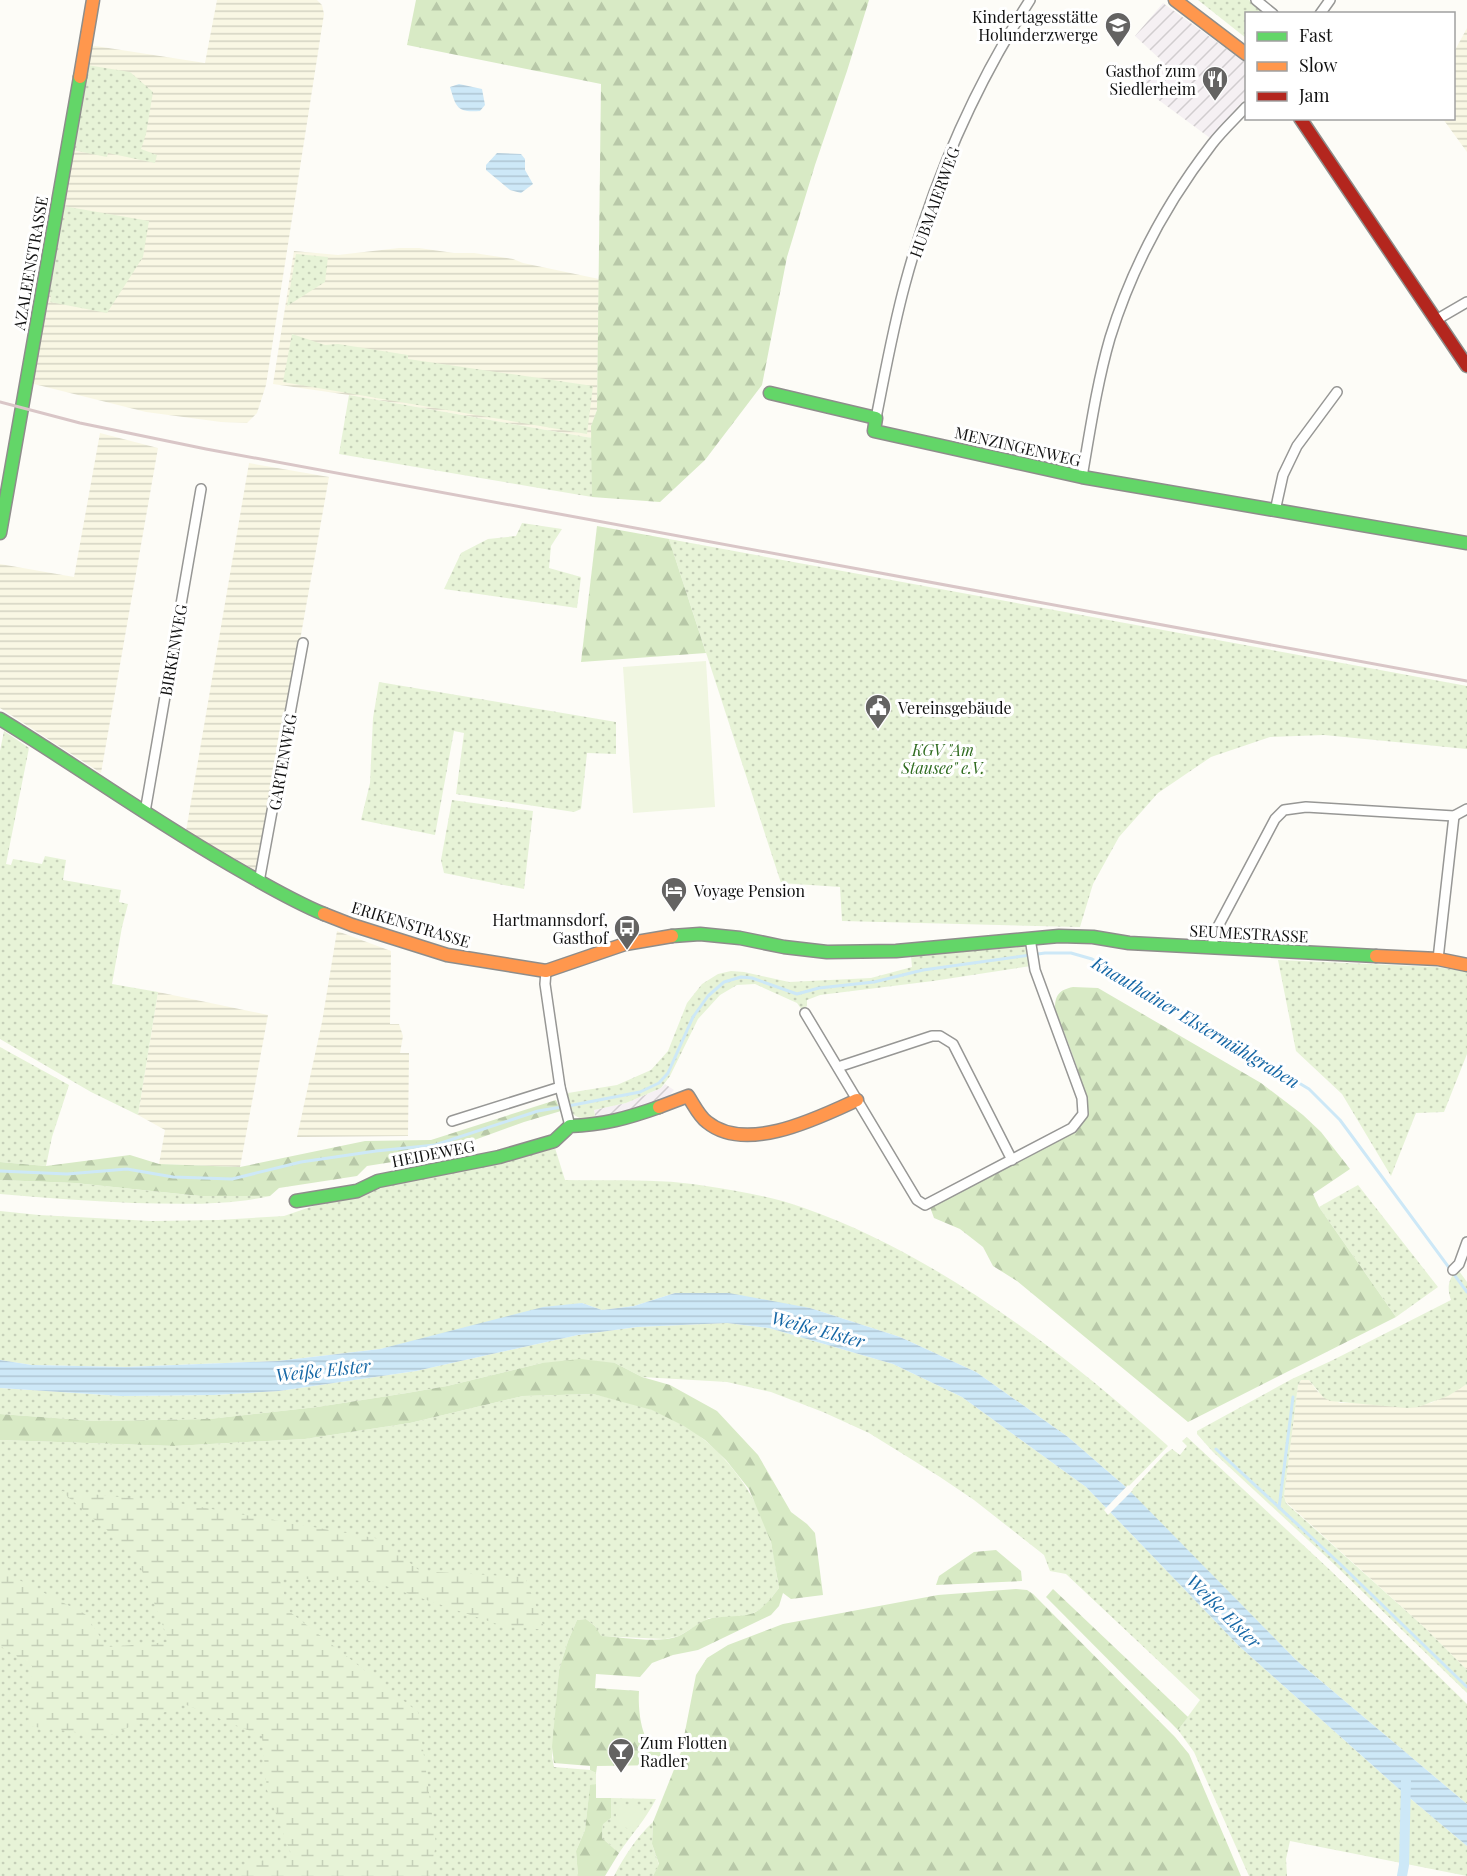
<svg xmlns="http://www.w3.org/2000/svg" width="1467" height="1876" font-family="'Playfair Display',serif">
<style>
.industrial{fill:url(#industrial-furrows)}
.farmland{fill:url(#farmland-rules)}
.grass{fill:url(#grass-dots)}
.forest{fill:url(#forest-firs)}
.wetland{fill:url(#wetland-marsh)}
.park{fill:#e7f3d7}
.pitch{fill:#f0f6e1}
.water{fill:url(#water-rules)}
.pier{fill:#fdfcf7}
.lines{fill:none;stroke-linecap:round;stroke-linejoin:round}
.stream{stroke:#cde8f7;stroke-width:3}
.canal{stroke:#cde8f7;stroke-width:10}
.street-casing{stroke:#979795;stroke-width:12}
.fast-casing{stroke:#8e8d8b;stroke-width:15}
.slow-casing{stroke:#8e8d8b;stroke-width:15}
.jam-casing{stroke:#8e8d8b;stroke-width:15}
.street{stroke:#fffffe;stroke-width:9}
.fast{stroke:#63d668;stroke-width:12}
.slow{stroke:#ff974d;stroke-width:12}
.jam{stroke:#b3261e;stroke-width:12}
.rail{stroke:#d9c6c7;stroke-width:3}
.labels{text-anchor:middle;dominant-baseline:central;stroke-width:6;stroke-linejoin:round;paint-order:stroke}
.poi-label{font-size:16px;fill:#111;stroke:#fff;text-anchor:end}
.street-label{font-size:16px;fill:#111;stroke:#fff}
.park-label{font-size:16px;font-style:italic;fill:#2f6b1f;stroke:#fff}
.water-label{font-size:18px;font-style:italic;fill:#1768a6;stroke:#fff}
</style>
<defs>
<pattern id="industrial-furrows" width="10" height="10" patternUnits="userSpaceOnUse" patternTransform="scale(1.5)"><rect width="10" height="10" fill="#f5f0f3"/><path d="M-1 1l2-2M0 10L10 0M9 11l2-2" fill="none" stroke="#d1cdcf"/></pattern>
<pattern id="farmland-rules" width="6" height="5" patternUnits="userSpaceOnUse" patternTransform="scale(1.5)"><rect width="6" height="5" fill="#f9f7e4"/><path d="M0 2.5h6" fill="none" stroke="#d4d3c3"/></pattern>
<pattern id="grass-dots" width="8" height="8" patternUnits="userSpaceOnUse" patternTransform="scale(1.5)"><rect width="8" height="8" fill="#e7f3d7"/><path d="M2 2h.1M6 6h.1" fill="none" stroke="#c5cfb8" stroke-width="1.8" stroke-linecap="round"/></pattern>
<pattern id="forest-firs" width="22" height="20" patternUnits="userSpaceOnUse" patternTransform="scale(1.5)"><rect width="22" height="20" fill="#d8eac5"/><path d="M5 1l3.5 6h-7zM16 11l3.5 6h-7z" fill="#b8c8a8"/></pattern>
<pattern id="wetland-marsh" width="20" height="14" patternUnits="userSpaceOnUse" patternTransform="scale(1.5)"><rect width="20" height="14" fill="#e7f3d7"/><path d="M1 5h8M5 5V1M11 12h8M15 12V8" fill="none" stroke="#c5cfb8"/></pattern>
<pattern id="water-rules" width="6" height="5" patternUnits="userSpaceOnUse" patternTransform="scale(1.5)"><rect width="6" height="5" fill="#cde8f7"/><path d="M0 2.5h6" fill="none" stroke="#afc6d3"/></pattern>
</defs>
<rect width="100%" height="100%" fill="#fdfcf7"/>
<g class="industrial">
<path d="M1163,3l83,60v35l-36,40 -69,-51 20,-27 -26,-24z"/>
<path d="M665,1084l9,6 -7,8 -37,14 -34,8 -2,-10 32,-7 35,-15z"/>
</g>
<g class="farmland">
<path d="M217,0h100l5,5 2,9 -58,371 -9,28 -10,10 -26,-1 -75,-10 -116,-29 59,-338 116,18z"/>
<path d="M1467,28v124l-24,-33 11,-1v-66z"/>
<path d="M399,248h20l35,5h20l39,6 10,4 76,16 -2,131 -6,16 1,12 -243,-43 -76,-11 21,-133 44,4z"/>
<path d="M100,433l58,15 -57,325 -101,-65v-144l74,13z"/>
<path d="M249,463l80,14 -69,389 -5,4 -69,-39z"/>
<path d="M337,931l54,20 -1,73h9l4,12 -3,17h9l-1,83 -111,1 25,-115z"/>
<path d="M158,992l110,23 -28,152 -81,-3 6,-34 -27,-15z"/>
<path d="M1301,1380h8l9,12 22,11h91l36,-19v286l-43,-43 -138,-125 -2,-6 4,-35 10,-76z"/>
</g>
<g class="grass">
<path d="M1198,0h51l18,13 -21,1v24z"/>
<path d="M87,65l43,7 23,20 -7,42 -5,15 16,6 -2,8 -47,-10 -1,4 -35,-7z"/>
<path d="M63,206l86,15 -6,36 -36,56 -57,-11 1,-6 -3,-3z"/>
<path d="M296,254l32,3 -3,25 -38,24z"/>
<path d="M292,334l33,11 13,-1 70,11v4l185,27 -6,48 -304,-52z"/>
<path d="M349,395l243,43v59l-253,-43z"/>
<path d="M522,523l40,6 -11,17 -2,22 32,9 -4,31 -133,-19 17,-36 27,-14 28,-3z"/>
<path d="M669,539l798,147v63l-143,-14 -54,2 -59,20 -53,36 -39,44 -26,47 -13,43 -238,-6 -2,-34 -59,-4z"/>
<path d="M379,682l237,40v32l-29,-1 -6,56 -7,3 -118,-18 8,-61 -10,-2 -19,104 -74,-15 9,-37 3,-65z"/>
<path d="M4,731l25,17 -23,116 5,1 2,-6 29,5 3,-8 21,4 -3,20 58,10 -2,12 9,2 -6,23 -10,57 46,8 -20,123 -47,-23 -91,-53v-288z"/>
<path d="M452,800l81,11 -9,78 -80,-16 -3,-13z"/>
<path d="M1020,943l9,8 2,15 -98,15 -113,14 -13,5v6l-5,4 -5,-7 -42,-19 -18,1 -17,10 -22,24 -28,57 -9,12 -35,15 -32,7 2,10c-17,1 -34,-7 -28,-27l49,-8 34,-15 17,-19 19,-48 15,-19 16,-10 13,-3 13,1 45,10 82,-4 41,-11 -1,-11z"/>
<path d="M1278,960l159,7 30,5v82l-23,58 -28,1 -25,63 -49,-82 -46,-43z"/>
<path d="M0,1047l69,38 -17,52 -6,29 -46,-4z"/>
<path d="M555,1148l10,32c47,1 95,-2 141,6 33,5 67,11 98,22 132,46 261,145 364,238l-41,42 -59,-51 -92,-65 -76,-35 -90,-29 -135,-15 -41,13 -32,4 -20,-7 -202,46 -102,12 -152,6 -94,-2 -32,-5v-149l39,4 112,6 67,-1 66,-4 41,-14 40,-9 27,-10 110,-20z"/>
<path d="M0,1180l75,3 125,13h70c-45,10 -92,8 -137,7 -45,-2 -89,-5 -133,-9z"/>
<path d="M1358,1185l80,102 -42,30 -77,-110z"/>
<path d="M1455,1271h4l8,11v102l-19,12 -30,11 -11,1 -77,-7 -7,-4 -14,-17h-8l-3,5 -14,111 2,7 138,124 43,43v23l-132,-128 -122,-113 -16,-18v-3l95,-52 41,-19 118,-60c-4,-12 -3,-18 4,-29z"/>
<path d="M727,1323l42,5 124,36 69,33 124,90 153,159 160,143 68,57v30l-177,-35 -4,18 1,17h-38l-55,-124 -16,-22 22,-30 -134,-126 -16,-3 -6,-16 -70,-55 -34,-23 -71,-44 -46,-21 -52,-20 -44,-10 -85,-5 -27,-14h-73l-95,23 -40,7 -90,14 -108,12 -113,2 -96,-7v-26l121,8 93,-1 65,-4 137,-20 162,-36 59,-8z"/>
<path d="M593,1394c19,5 39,9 57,15 59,20 105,75 121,134 4,15 5,31 8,45l-15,19 -18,10 -37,1 -30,18 -14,3 -65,-3 -5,-10 -9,-7 -9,1 -9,21 -9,29 -7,87 2,10 36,3 6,3v11l-6,2 -5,44 -9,21 2,25h-578v-436l174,6 131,-7 105,-16 113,-27z"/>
<path d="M1187,1437l143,133 137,134v100l-171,-144 -166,-168 35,-38 7,-5 8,6 7,-9 -5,-5z"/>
<path d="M611,1798l45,1c-10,20 -25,36 -37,54l-17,-15 1,-15 8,-5z"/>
<path d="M653,1822l-1,22 7,21 -6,11h-39c11,-21 22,-38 39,-54z"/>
</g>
<g class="forest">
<path d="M416,0h453l-22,71 -32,94 -28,92 -25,128 -57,75 -45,42 -68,-5 -1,-71 6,-16 4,-326 -194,-39z"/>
<path d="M597,526l72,13 37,114 -125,9z"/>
<path d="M1073,987l25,1 163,95 42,32 18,17 29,37 -37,25 6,13 77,110 -208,105 -171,-141 -24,-15 -10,-19 -23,-18 -26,-11 -4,-11 144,-76c5,-5 10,-9 12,-15 6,-19 -23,-85 -31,-107 0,-14 4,-19 18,-22z"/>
<path d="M556,1100l5,11 -37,11 -66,24 -47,13 -44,7 -10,10 -78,12 -9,8h-70l-125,-13 -75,-3v-18l46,4 84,-11 29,9 81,3 125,-26 66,-1z"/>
<path d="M580,1359l35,4 27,14 28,8 47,26 41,44 33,57 16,12 8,9 8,62 -32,4 -8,-6 -4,13 -8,9 -73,35 -25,5 -21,8 -12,14 -44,-3 -1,14 44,3c-1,16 1,48 16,58 3,2 10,3 14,4l-3,12 -69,1 -1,7 -6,-3v-4l-36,-3 -2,-16 7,-77 9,-29 9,-21 9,-1 9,7 6,10c22,1 58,8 78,0 11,-5 21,-16 33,-18 37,-5 41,5 67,-30l-8,-46 -22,-53 -23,-29 -21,-20 -21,-14 -32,-16 -59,-16 -70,2 -113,27 -105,16 -131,7 -174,-6v-26l96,7 113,-2 108,-12 90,-14 40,-7 95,-23z"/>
<path d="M996,1550l25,21 1,10 -86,4 3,-9 35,-24z"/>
<path d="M1016,1589l11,1 6,4 142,143 14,17 52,122h-588l6,-12 -7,-20 1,-22 28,-70 15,-77 11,-17 21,-13 55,-21 155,-29z"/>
<path d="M1053,1589l135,128 -10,13 -132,-133z"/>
<path d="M596,1784v14h15v20l-8,6 -1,14 17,15 -14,23h-27l-2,-25 9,-21 5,-45z"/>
</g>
<path class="wetland" d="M61,1491l117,12 202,36 40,32 105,6 20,53 -48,-6 -126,-43 -92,-3 11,34 128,100 18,132 -6,32h-191l14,-15 40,-2 -26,-69 -5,-54 -78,-32 -76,32 -81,-10 5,-60 -32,-20v-76l85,44 22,33 62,-5 -33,-87z"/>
<path class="park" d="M616,1804l28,2 -2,11 -14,12 -12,-8z"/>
<path class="pitch" d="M706,661l9,146 -82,6 -10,-146z"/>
<g class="water">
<path d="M459,84l23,5 3,16 -5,6c-23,2 -24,-4 -30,-24z"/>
<path d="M497,153l24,1 4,5v11l8,14 -12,9 -11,-3 -24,-20v-5z"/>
<path d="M675,1293h54l81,15 90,29 76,35 92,65 59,51 169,172 171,144v42l-68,-57 -160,-143 -153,-159 -124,-90 -69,-33 -124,-36 -42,-5 -90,4 -59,8 -162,36 -137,20 -65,4 -93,1 -121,-8v-28l32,5 94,2 152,-6 102,-12 163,-42 39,-4 20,7 32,-4z"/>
</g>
<path class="pier" d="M1128,1485l5,5 -25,25 -4,-5z"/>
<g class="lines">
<g class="stream">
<path d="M568,1106l72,-14 19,-9 9,-10 25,-56 15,-21 16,-14 17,-5 11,1 45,16 22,-6 55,-6 49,-12 122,-17h26l21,6 217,130 31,31 127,172"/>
<path d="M0,1171l67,3 60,-5 46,8 59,2 69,-17 75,-11 59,-6 103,-34 24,-4"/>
<path d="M1216,1449l122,113 129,125"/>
<path d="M1279,1508l14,-111"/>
</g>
<path class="canal" d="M1402,1876l2,-11 2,-84"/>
<g class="street-casing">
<g id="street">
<path d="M1256,0l17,14"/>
<path d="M1320,14l10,-14"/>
<path d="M1436,320l31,-18"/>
<path d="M876,418c9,-45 17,-90 29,-134 27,-100 69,-197 125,-284"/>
<path d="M1082,477c8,-46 15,-94 28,-139 22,-71 57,-136 102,-194 10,-13 23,-25 34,-37"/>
<path d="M1275,511l8,-36 14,-29 40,-54"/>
<path d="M145,812l56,-323"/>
<path d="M259,882l44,-239"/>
<path d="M1212,948l2,-14 61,-115 9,-9 22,-3 148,9 13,-7"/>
<path d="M1438,959l16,-143"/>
<path d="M546,971l-1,13 15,103 10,39"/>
<path d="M805,1013l112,187 8,5 147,-77 11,-14 -1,-16 -47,-128 -5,-32"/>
<path d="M838,1067l94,-31h8l13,8 59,116"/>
<path d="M452,1121l108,-34"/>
<path d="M1453,1270l6,-6 8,-22"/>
</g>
</g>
<g class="fast-casing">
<g id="fast">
<path d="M770,393l106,25 -2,13 208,46 385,66"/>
<path d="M0,533l80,-456"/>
<path d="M0,719c82,50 159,106 243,153 26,15 52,30 81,42"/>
<path d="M672,936l28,-2 40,4 44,9 43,5 69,-1 163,-15 34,1 36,6 247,13"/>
<path d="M296,1201l61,-10 21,-10 121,-24 55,-16 16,-15c33,-1 58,-8 89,-19"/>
</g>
</g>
<g class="slow-casing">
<g id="slow">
<path d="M1175,0l71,54"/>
<path d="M80,77l13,-77"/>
<path d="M324,914l28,11 95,30 99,16 79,-27 47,-8"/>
<path d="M1376,956l62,3 29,6"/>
<path d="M659,1107l29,-11c6,9 11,20 19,26 39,32 111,-4 150,-22"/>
</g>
</g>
<g class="jam-casing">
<path id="jam" d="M1300,118l167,248"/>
</g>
<use href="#street" class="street"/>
<use href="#fast" class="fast"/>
<use href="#slow" class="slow"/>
<use href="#jam" class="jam"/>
<path class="rail" d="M0,402l80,21 126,26 1261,232"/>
</g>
<defs>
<g id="school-pin" transform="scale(1.35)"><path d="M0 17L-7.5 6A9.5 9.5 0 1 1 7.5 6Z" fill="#646362" stroke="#fff"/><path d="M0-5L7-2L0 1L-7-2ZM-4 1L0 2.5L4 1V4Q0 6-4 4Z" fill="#fff"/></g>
<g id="restaurant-pin" transform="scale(1.35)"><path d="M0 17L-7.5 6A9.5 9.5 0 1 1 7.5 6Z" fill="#646362" stroke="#fff"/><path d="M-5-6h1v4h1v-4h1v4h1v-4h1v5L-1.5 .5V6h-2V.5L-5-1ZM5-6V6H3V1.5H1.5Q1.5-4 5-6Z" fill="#fff"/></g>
<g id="civic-pin" transform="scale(1.35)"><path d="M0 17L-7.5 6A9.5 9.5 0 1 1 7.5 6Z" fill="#646362" stroke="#fff"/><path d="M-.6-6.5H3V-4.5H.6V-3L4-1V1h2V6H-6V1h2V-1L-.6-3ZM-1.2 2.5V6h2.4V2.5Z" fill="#fff"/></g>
<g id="hotel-pin" transform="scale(1.35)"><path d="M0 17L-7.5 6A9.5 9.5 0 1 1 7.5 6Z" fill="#646362" stroke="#fff"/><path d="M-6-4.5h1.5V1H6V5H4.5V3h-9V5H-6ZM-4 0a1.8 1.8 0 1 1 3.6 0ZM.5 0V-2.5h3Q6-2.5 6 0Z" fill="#fff"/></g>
<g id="bus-pin" transform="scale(1.35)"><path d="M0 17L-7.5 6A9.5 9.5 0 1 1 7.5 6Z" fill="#646362" stroke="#fff"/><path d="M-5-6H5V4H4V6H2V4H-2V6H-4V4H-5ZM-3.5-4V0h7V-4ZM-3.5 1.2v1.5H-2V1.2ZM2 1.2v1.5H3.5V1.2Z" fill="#fff"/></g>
<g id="bar-pin" transform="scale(1.35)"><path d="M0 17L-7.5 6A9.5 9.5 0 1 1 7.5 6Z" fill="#646362" stroke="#fff"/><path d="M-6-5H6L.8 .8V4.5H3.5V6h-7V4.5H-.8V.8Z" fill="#fff"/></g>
</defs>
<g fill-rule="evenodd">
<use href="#school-pin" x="1118" y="25"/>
<use href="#restaurant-pin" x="1215" y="79"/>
<use href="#civic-pin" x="878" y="707"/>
<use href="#hotel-pin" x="674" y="890"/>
<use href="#bus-pin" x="627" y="928"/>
<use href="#bar-pin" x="621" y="1751"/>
</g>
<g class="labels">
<g class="poi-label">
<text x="1098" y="16">Kindertagesstätte<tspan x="1098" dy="18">Holunderzwerge</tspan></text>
<text x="1196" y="70">Gasthof zum<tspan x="1196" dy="18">Siedlerheim</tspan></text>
<text x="898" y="707" text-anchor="start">Vereinsgebäude</text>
<text x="694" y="890" text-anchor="start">Voyage Pension</text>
<text x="608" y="919">Hartmannsdorf,<tspan x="608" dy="18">Gasthof</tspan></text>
<text x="640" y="1742" text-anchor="start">Zum Flotten<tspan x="640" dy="18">Radler</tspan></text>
</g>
<g class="street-label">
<text transform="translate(934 202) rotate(-70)">HUBMAIERWEG</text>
<text transform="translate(30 263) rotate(-80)">AZALEENSTRASSE</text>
<text transform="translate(1018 446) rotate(13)">MENZINGENWEG</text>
<text transform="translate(173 650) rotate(-80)">BIRKENWEG</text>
<text transform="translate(282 762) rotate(-80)">GARTENWEG</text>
<text transform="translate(411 924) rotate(17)">ERIKENSTRASSE</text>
<text transform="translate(1249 933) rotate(3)">SEUMESTRASSE</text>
<text transform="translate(433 1153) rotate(-11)">HEIDEWEG</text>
</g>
<g class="park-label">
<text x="943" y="749">KGV "Am<tspan x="943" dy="18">Stausee" e.V.</tspan></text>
</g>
<g class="water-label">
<text transform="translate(1196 1022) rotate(31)">Knauthainer Elstermühlgraben</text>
<text transform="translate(818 1329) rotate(15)">Weiße Elster</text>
<text transform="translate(323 1370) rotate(-6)">Weiße Elster</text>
<text transform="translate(1224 1611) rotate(45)">Weiße Elster</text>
</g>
</g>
<rect x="1245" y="12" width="210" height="108" fill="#ffffff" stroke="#a0a0a0" stroke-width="1.5"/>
<rect x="1257" y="32" width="30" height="9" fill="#63d668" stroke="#a0a0a0" stroke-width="1.5"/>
<text x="1299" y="42" font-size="18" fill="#111111">Fast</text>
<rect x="1257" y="62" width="30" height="9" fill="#ff974d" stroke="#a0a0a0" stroke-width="1.5"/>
<text x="1299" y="72" font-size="18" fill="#111111">Slow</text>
<rect x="1257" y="92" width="30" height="9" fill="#b3261e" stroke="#a0a0a0" stroke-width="1.5"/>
<text x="1299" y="102" font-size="18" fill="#111111">Jam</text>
</svg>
